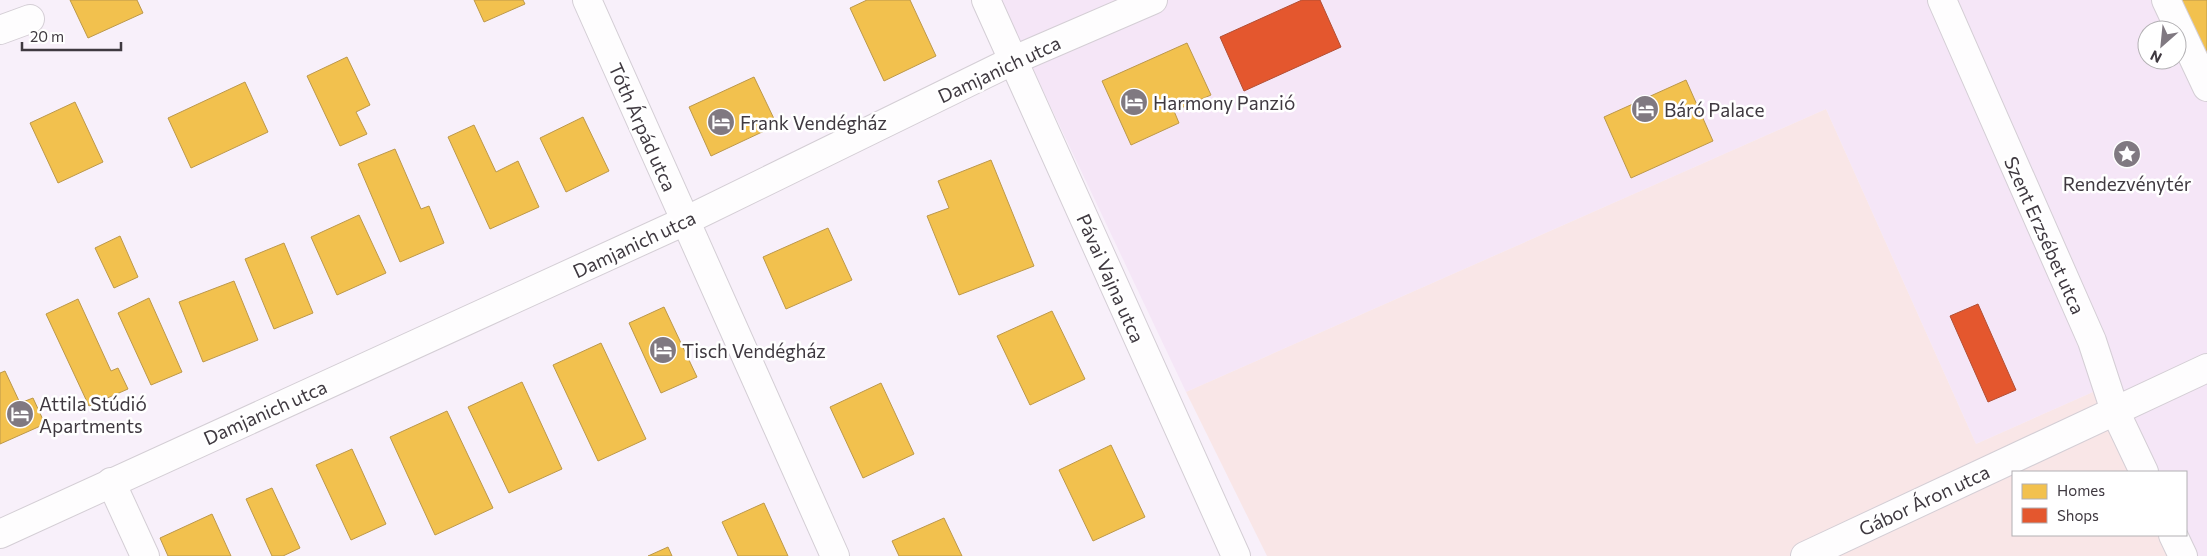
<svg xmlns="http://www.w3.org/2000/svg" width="2207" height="556" font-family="Commissioner,sans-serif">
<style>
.built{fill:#f5e6f7;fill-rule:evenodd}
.green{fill:#f9e6e7}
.homes{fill:#f2c14e;stroke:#bc984a}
.shops{fill:#e4572e;stroke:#b24e33}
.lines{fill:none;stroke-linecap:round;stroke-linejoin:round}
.minor-casing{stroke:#d4ced5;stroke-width:30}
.minor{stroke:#fefdfe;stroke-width:28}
.labels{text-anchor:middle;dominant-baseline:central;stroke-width:5;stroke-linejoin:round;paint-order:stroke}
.street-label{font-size:19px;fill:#3f3940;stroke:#fff}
.poi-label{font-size:19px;fill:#3f3940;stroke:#fff;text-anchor:start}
</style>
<rect width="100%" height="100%" fill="#f8f0fa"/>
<path class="built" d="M1000,0h1207v556h-19l-2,-84h-36l-39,-88 -135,60 -150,-335 -640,283zM2147,30h30v30h-30z"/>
<path class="green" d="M1826,109l150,335 135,-60 39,88h-137v63h165l10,21h-921l-81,-164z"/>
<g class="homes">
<path d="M70,0h67l6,13 -55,25z"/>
<path d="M474,0h49l2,4 -41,18z"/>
<path d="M867,0h43l26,56 -52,25 -34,-73z"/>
<path d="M2174,0h33v69z"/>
<path d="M1187,43l24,52 -37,16 5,12 -48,22 -29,-64z"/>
<path d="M347,57l23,48 -14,7 11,22 -27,12 -33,-70z"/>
<path d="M754,77l23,48 -66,31 -22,-49z"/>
<path d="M1686,80l27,61 -82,37 -27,-61z"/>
<path d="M245,82l23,50 -77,36 -23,-50z"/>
<path d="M75,102l28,60 -45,21 -28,-60z"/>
<path d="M583,117l26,54 -43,21 -26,-54z"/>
<path d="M474,125l22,47 22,-11 21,46 -49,22 -42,-92z"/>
<path d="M395,149l26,60 8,-3 15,37 -44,19 -42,-98z"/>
<path d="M991,160l43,106 -75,29 -32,-79 22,-8 -11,-27z"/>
<path d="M359,215l27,58 -49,22 -26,-58z"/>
<path d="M828,228l24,52 -66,29 -23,-52z"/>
<path d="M120,236l18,41 -24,11 -19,-40z"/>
<path d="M284,243l29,70 -39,16 -29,-70z"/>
<path d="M234,281l24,59 -55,22 -24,-60z"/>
<path d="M149,298l33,74 -31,13 -33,-72z"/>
<path d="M78,299l33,72 7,-3 10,21 -39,17 -43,-92z"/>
<path d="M664,307l33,70 -36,16 -32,-70z"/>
<path d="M1052,311l33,68 -55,26 -33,-69z"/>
<path d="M601,343l45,96 -48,22 -45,-96z"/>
<path d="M5,371l15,32 13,-5 12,26 -45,20v-71z"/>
<path d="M522,382l40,87 -53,24 -41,-86z"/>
<path d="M881,383l33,71 -51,24 -33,-71z"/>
<path d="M447,411l46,97 -58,27 -45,-98z"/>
<path d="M1111,445l34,72 -52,24 -34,-71z"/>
<path d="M352,449l34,75 -35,16 -35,-75z"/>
<path d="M272,488l28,60 -17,8h-11l-26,-57z"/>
<path d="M764,503l24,53h-50l-16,-34z"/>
<path d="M212,514l19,42h-63l-8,-18z"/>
<path d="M944,518l18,38h-63l-7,-15z"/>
<path d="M668,547l4,9h-24z"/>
</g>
<g class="shops">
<path d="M1302,0h18l21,47 -97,44 -24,-54z"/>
<path d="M1978,304l38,86 -28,12 -38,-86z"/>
</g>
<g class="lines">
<g class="minor-casing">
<g id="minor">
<path d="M587,0l248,556"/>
<path d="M986,0l250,556"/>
<path d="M1942,0l150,341 23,70 29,61"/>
<path d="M2166,0l41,87"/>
<path d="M0,30l30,-11"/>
<path d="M111,482l34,74"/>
<path d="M0,534l685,-313 329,-161 139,-60"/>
<path d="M2173,535l10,21"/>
<path d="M1805,556l402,-188"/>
</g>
</g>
<use href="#minor" class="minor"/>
</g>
<defs>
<g id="hotel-disc" transform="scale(1.4375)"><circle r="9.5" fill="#807981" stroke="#fff"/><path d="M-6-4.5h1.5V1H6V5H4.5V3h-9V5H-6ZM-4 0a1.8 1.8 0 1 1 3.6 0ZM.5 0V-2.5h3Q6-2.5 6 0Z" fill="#fff"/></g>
<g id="sight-disc" transform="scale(1.4375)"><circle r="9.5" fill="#807981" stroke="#fff"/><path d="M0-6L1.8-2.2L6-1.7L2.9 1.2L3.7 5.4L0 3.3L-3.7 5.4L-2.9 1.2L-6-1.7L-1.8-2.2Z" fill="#fff"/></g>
</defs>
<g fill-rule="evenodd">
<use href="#hotel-disc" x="1134" y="102"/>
<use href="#hotel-disc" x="1645" y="109"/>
<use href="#hotel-disc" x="721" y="122"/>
<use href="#sight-disc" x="2127" y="154"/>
<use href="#hotel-disc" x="663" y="350"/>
<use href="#hotel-disc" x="20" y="414"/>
</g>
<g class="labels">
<g class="street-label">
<text transform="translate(999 69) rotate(-25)">Damjanich utca</text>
<text transform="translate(643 127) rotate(66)">Tóth Árpád utca</text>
<text transform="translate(2045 235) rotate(66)">Szent Erzsébet utca</text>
<text transform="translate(634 244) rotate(-25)">Damjanich utca</text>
<text transform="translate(1111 278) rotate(66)">Pávai Vajna utca</text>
<text transform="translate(265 412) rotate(-24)">Damjanich utca</text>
<text transform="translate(1924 500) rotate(-25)">Gábor Áron utca</text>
</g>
<g class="poi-label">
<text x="1153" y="102">Harmony Panzió</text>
<text x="1664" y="109">Báró Palace</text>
<text x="740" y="122">Frank Vendégház</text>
<text x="2127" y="183" text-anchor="middle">Rendezvénytér</text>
<text x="682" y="350">Tisch Vendégház</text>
<text x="39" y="403">Attila Stúdió<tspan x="39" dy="22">Apartments</tspan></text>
</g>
</g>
<rect x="2012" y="471" width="175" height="65" fill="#ffffff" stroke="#b2b0b3"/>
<rect x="2022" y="484" width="25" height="15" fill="#f2c14e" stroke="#b2b0b3"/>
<text x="2057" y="496" font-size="15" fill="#3f3940">Homes</text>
<rect x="2022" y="508" width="25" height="15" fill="#e4572e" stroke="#b2b0b3"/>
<text x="2057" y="521" font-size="15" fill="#3f3940">Shops</text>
<g transform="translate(2162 45) rotate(207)"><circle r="24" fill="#ffffff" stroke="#b2b0b3"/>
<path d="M0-4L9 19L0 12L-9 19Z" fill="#807981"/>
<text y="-8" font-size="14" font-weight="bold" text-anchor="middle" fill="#3f3940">N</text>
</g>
<path d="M22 42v8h99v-8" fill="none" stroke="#3f3940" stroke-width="2.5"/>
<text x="30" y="42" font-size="15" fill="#3f3940" stroke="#ffffff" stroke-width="4" paint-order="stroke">20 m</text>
</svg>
